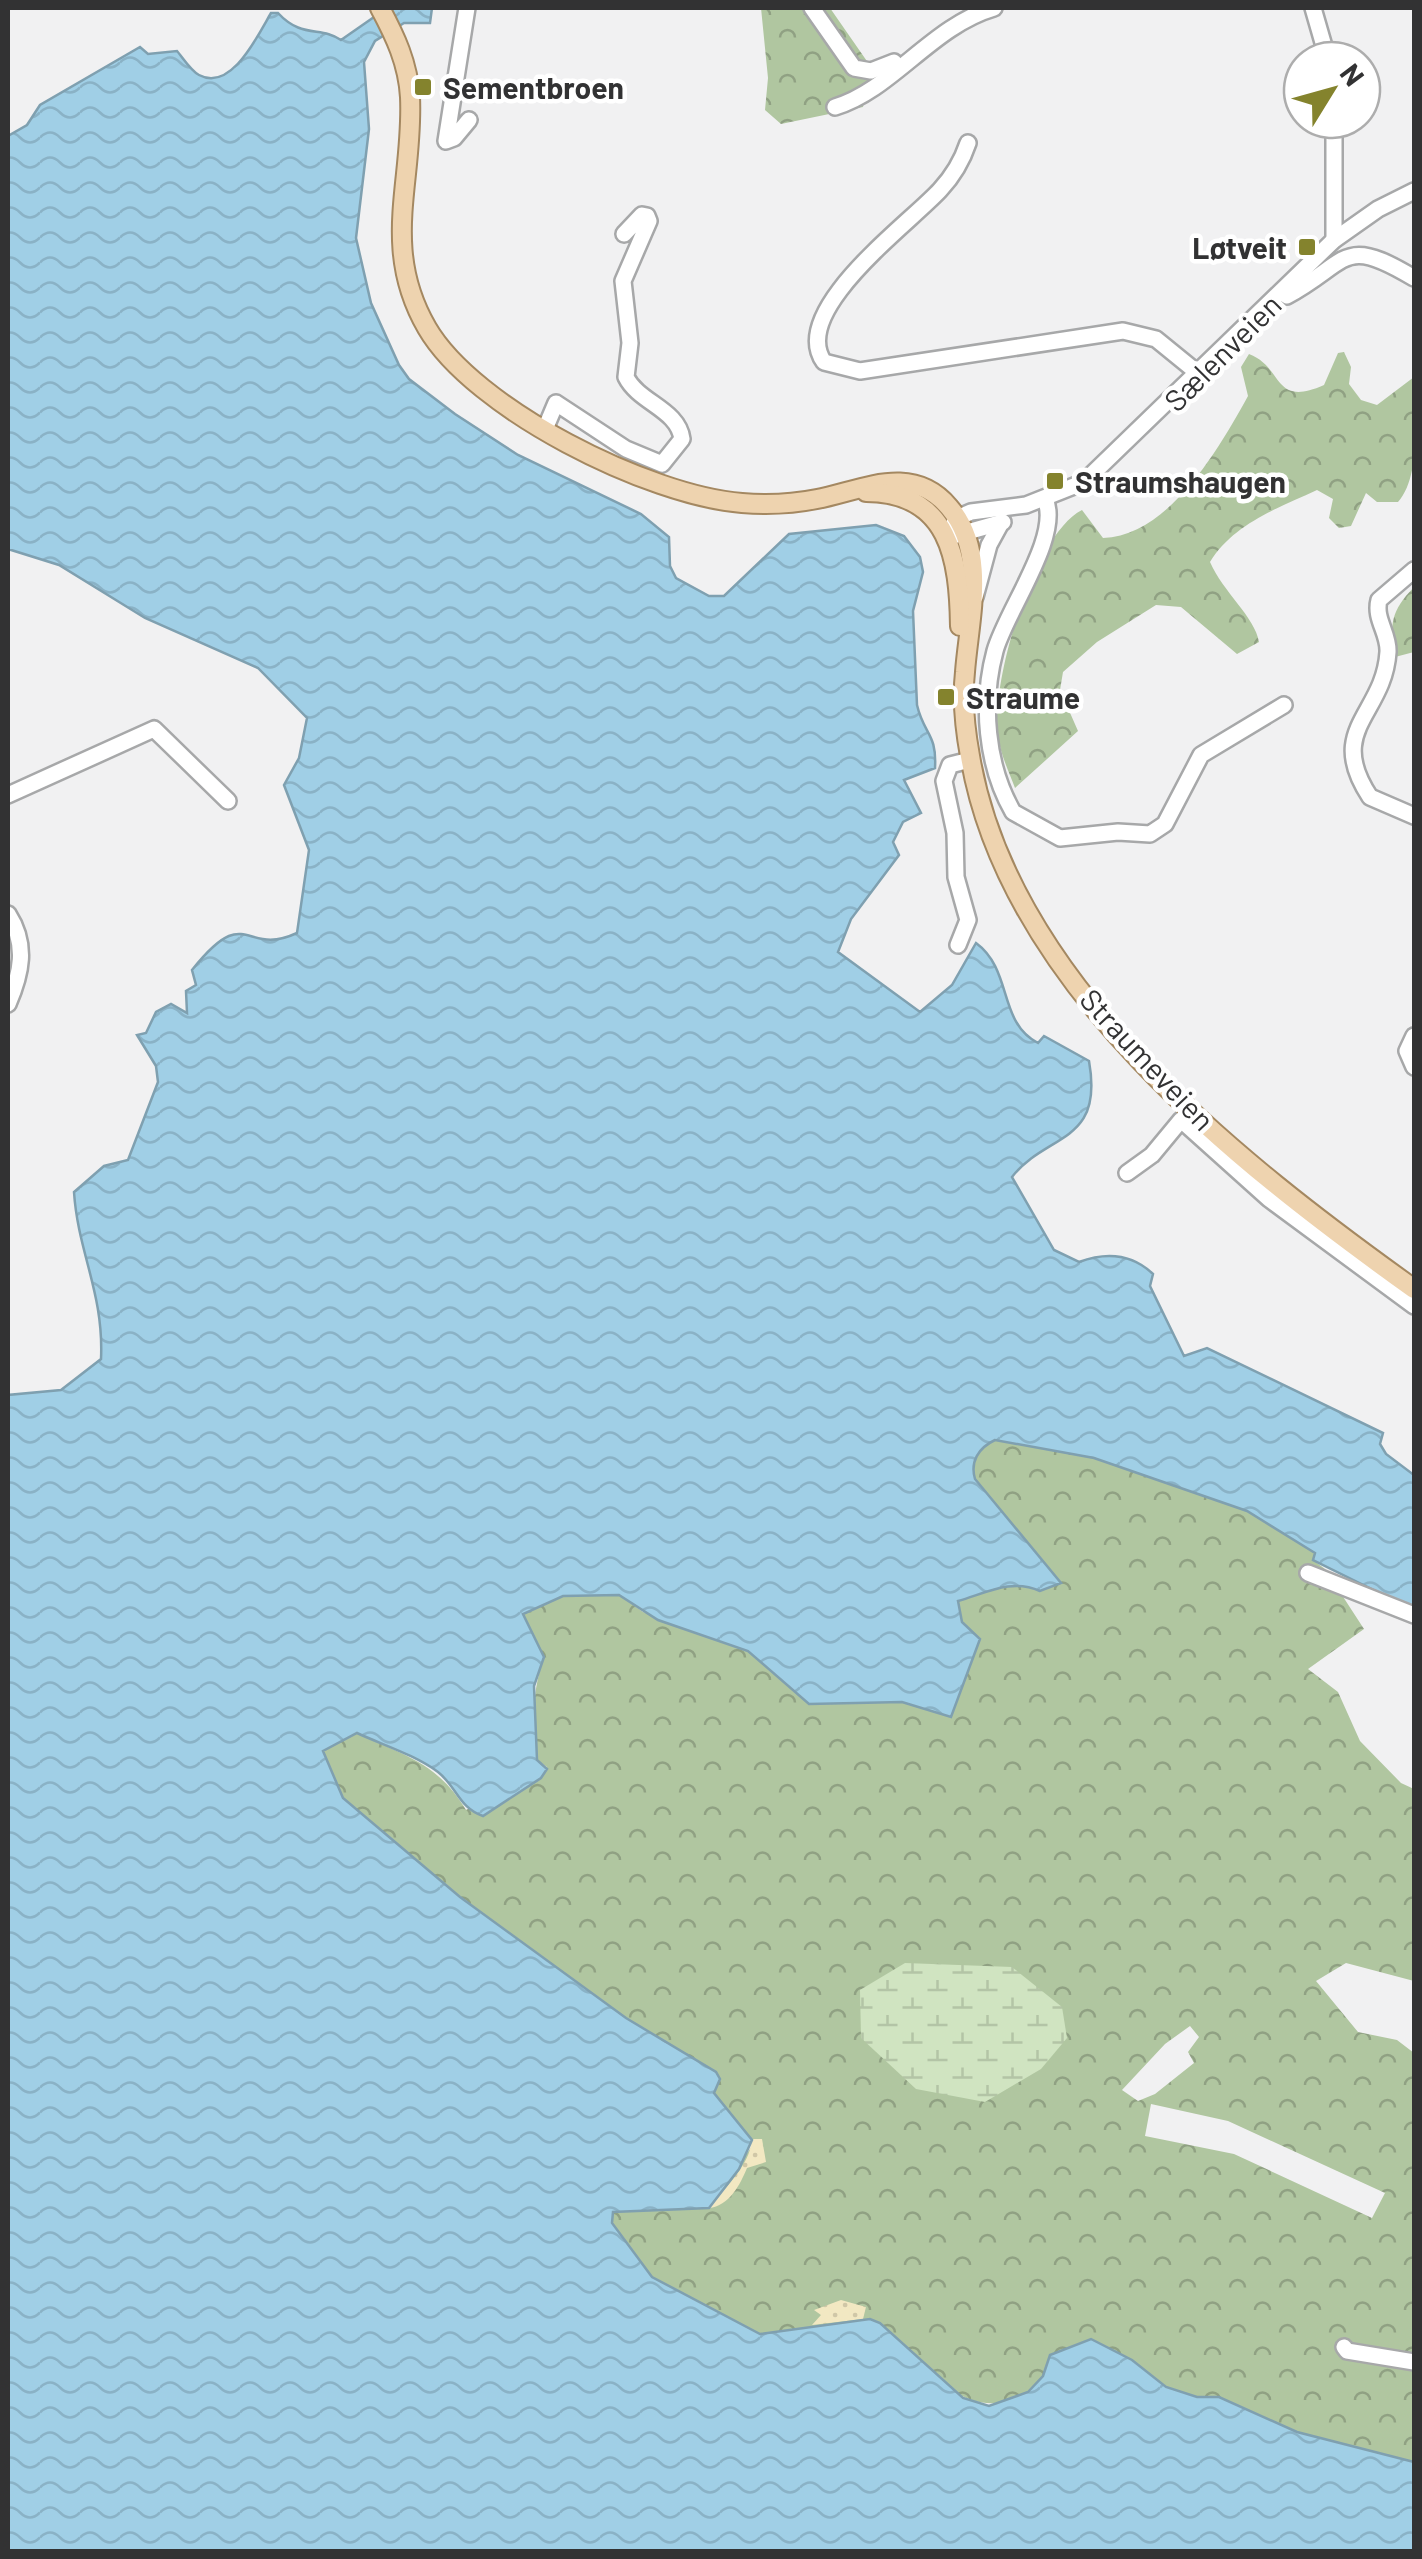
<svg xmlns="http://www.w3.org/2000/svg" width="1422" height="2559" font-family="Barlow,sans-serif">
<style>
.forest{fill:url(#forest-crowns);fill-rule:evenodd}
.wetland{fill:url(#wetland-marsh)}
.sand{fill:url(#sand-dots)}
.water{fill:url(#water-waves);stroke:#7fa0b0;stroke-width:2.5}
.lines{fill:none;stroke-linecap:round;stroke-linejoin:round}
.minor-casing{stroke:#a7a8a9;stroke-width:20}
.major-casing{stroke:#a48861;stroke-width:22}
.minor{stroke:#fff;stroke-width:15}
.major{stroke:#eed3af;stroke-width:18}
.poi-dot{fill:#84832d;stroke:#fff;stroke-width:4}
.labels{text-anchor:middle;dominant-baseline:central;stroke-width:9;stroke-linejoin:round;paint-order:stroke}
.poi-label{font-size:30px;font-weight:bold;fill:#323233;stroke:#fff;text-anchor:start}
.street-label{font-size:30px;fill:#323233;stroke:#fff}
</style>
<defs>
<pattern id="forest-crowns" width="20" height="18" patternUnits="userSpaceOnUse" patternTransform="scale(2.5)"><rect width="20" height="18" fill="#b0c6a0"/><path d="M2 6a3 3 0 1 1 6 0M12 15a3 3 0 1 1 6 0" fill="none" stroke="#90a183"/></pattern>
<pattern id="wetland-marsh" width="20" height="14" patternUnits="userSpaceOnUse" patternTransform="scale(2.5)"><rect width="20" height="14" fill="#d0e4c1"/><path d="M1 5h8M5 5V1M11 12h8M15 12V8" fill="none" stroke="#b3c4a6"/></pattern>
<pattern id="sand-dots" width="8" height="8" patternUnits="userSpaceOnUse" patternTransform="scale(2.5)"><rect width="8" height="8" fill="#f2e8c2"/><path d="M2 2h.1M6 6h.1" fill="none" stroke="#d0c7a7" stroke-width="1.8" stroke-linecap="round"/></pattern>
<pattern id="water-waves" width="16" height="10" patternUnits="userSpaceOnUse" patternTransform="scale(2.5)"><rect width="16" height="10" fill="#a0cfe6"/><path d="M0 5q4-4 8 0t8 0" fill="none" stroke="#8ab2c6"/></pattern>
</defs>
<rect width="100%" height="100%" fill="#f1f1f2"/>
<g class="forest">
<path d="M761,8h69l41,59 -8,40 -82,17 -16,-14 3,-32z"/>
<path d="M1344,352l7,15 -2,17 12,16 16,5 37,-28c0,38 8,98 -16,125h-21l-11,-9 -15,33 -12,2 -10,-10 4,-19 -16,-9c-39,18 -84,34 -107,72 13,30 45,55 49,80l-22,12 -56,-47 -25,-2 -59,37 -34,30 -3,18 18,41 -63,57c-6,-16 -15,-35 -17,-52 -8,-52 35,-201 84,-226l21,28c66,-2 117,-91 145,-142l-7,-29 8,-13c35,13 23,54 75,31l14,-32z"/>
<path d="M1414,587v65l-19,5c-6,-33 -4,-46 19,-70z"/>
<path d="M995,1440l99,18 153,53 69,42 -3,7 12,9 39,60 -56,40 30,23 22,49 41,42 13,6v192l-68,-18 -30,18 42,51 39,8 17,13v409l-117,-30 -78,-35h-22l-31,-10 -34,-27 -84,-2c1,15 -11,29 -24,36 -65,36 -106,-43 -154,-75l-110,15 -108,-57 -40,-54 1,-11 96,-4 43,-62 -39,-54 7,-13 -4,-7 -90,-54 -165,-121 -118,-99 -20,-47 33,-18c48,22 82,30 110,77l81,-43 -10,-7c-5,-36 -5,-69 7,-103l-21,-44 40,-17 56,-1 24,17 105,39 61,53 93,-2 49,14 11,-94 -4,-21 54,-17 48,-1 -85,-104c-5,-17 3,-31 20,-39zM1190,2026l9,11 -11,15 6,11 -39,31 -17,7 -16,-11 43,-46zM1151,2104l77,17 157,72 -13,25 -138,-64 -89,-18z"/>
</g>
<path class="wetland" d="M905,1963l107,4 50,40 5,31 -26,31 -56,33 -69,-13 -55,-51 -1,-48z"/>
<g class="sand">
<path d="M751,2139h11l4,23 -19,6c-7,17 -18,38 -38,40 13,-18 44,-45 42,-69z"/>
<path d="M841,2300l25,7 -3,12 -51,6 9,-10 -7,-5z"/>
</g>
<path class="water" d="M387,8h45l-2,15h-26l-29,18 -11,21 5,67 -13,109 15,65 28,62 10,14 46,35 63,41 123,59 28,23 1,29 6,12 33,18h15l65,-62 87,-9 28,11 16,21 3,15 -10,39 4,94c7,30 20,28 18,63l-31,12 17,33 -18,9 -10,20 6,13 -48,64 -13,33 82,60 32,-27 24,-42c37,27 22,80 62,100l6,-7 45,25c15,84 -42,71 -77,116l42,73 25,12c27,-10 53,-8 74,12l-3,12 34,70 23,-8 176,85 -3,11 6,10 28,21v135l-101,-50 2,-7 -68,-42 -153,-53 -99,-18c-17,8 -25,22 -20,39l86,104 -21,8c-28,-13 -54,2 -82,10l4,21 18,17 -29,78 -49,-15 -93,2 -61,-53 -90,-31 -39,-25 -56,1 -40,18 21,43 -10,29 3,74 10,9 -6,9 -58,38c-24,-8 -26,-29 -45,-44 -23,-17 -55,-27 -81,-39l-34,18 20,47 117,99 166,121 90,54 4,7 -6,14 38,47 -13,29 -30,39 -96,4 -1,11 40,54 108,57 110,-15 10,4 83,75 26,8 39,-14 15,-16 7,-21 41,-16 41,21 34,27 31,10h22l78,35 117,30v89h-1406v-1156l53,-5 40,-31c3,-66 -23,-106 -27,-167l30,-26 24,-6 30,-78 -2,-16 -19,-31 9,-2 10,-21 15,-8 16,9 -1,-22 10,-6 -4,-15c56,-70 51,-12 105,-37l12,-83 -25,-65 15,-27 8,-40 -49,-50 -113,-50 -86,-53 -51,-16v-413l19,-11 13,-20 100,-58 8,7 29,-3c6,7 14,20 22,24 32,17 58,-38 72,-62h7c24,26 43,13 63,27z"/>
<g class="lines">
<g class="minor-casing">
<g id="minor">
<path d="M467,8l-21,133 8,-3 15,-18"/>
<path d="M812,8l42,60 17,3 23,-9"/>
<path d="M1313,8l15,52"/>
<path d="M835,107c57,-17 97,-81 159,-99"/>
<path d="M1334,120v120"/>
<path d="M968,143c-6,18 -14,32 -28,47 -30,33 -152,121 -116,172l36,9 263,-40 33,8 43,35"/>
<path d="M1287,296c63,-34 54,-62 127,-18"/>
<path d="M545,429l11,-26 70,46 36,15 20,-25c-4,-30 -43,-36 -56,-62l4,-34 -7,-62 26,-60 -2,-5 -5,-1 -18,19"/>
<path d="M1045,499c17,37 -39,112 -50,152 -14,52 -9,114 18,161l47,26 58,-6 32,2 15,-10 36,-69 83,-50"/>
<path d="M953,536l50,-14"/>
<path d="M946,537l11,-19 14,-6 55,-7 58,-23 250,-242 44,-31 36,-18"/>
<path d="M1414,570l-35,30c-5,19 10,33 9,52 -4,63 -63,77 -18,145l44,19"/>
<path d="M975,597l14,-52 12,-22"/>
<path d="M8,795l146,-66 74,72"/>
<path d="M8,914c20,31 13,60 0,90"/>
<path d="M958,945l10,-25 -12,-43 -1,-44 -11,-52 6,-16 20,-5"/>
<path d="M1414,1036l-7,15 7,16"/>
<path d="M1127,1173l25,-18 29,-35 88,79 145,107"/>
<path d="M1308,1573l106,42"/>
<path d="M1344,2347l3,4 67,11"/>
</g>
</g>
<g class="major-casing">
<g id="major">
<path d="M380,8c15,28 28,55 30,89 4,84 -30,150 17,231 47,81 222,168 315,175 25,2 50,1 75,-4 46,-9 95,-36 132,8 39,45 20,112 16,165 -3,27 0,57 5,84 38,228 268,407 444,533"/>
<path d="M866,492c84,0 93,68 94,134"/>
</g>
</g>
<use href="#minor" class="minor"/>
<use href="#major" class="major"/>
</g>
<g class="poi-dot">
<rect x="413" y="77" width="20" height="20" rx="5"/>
<rect x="1297" y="237" width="20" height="20" rx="5"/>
<rect x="1045" y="471" width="20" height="20" rx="5"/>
<rect x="936" y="687" width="20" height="20" rx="5"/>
</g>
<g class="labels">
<g class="poi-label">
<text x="443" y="87">Sementbroen</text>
<text x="1287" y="247" text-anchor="end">Løtveit</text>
<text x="1075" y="481">Straumshaugen</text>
<text x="966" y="697">Straume</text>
</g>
<g class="street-label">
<text transform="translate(1222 352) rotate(-45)">Sælenveien</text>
<text transform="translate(1148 1059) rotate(47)">Straumeveien</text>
</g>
</g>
<rect width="1422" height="2559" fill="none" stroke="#323233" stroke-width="20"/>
<g transform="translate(1332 90) rotate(53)"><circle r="48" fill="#ffffff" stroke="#adadad" stroke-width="2.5"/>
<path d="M0-8L18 38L0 25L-18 38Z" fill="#84832d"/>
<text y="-15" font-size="28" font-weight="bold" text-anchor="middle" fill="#323233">N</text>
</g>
</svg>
